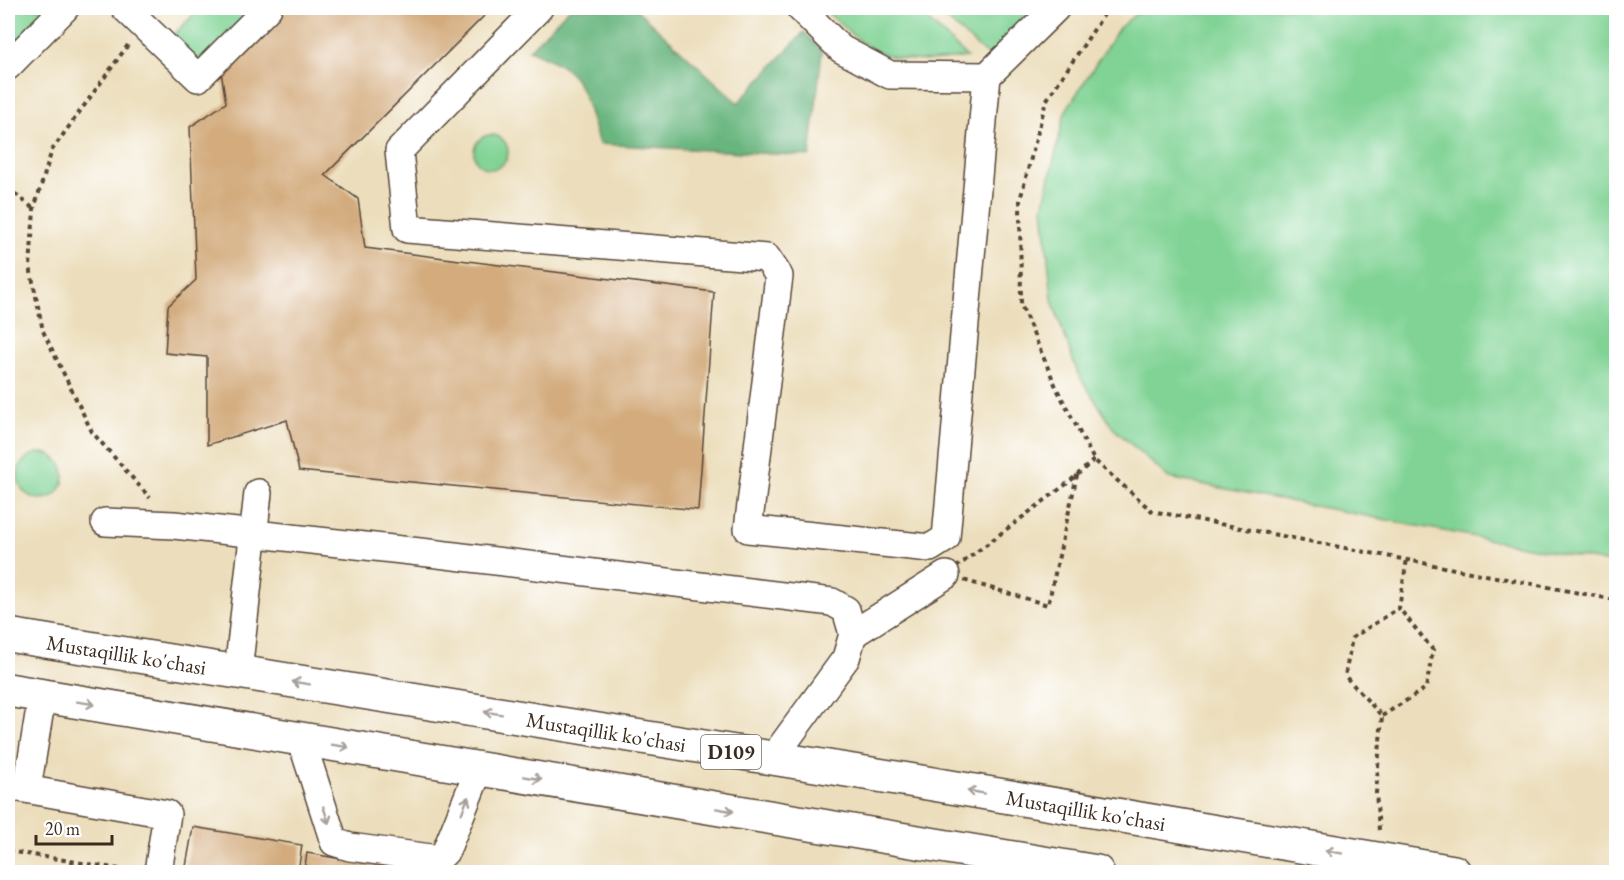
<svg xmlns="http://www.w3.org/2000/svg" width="1624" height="880" font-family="'EB Garamond',serif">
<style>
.green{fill:#80d394;stroke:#5e7e59;stroke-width:1.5}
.forest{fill:#68b57e;stroke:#52704e;stroke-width:1.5}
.building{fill:#d3ab7d}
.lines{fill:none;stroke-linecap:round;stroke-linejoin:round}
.minor-casing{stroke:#564536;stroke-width:30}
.major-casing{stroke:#564536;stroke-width:36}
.path{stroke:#564536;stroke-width:4;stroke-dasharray:4.5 4.5;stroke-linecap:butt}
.minor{stroke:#fff;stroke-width:27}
.major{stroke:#fff;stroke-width:33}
.oneway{stroke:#a79f9a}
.labels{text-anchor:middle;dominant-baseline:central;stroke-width:4.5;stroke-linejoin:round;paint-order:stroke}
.shield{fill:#fff;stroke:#766a62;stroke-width:1.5}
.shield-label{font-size:20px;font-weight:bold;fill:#3b2a1e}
.street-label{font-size:21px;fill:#3b2a1e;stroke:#fff}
</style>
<rect width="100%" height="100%" fill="#fff"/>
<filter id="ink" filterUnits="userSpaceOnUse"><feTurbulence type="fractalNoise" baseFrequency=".0167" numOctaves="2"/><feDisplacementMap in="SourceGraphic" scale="12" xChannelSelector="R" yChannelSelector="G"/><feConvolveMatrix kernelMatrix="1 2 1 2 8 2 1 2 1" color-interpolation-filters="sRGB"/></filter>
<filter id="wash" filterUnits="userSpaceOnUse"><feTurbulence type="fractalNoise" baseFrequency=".008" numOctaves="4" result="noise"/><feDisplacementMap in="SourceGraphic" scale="24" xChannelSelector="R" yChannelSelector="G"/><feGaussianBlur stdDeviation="1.35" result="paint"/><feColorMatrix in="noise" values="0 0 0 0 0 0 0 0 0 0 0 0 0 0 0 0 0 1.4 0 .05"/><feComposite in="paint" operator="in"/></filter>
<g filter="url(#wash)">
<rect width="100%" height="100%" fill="#ecdebc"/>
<g class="green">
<path d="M8,8h46l-46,48z"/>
<path d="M200,8h54l-63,63 -28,-25z"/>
<path d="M822,8h93l52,49c-31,5 -66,7 -95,-8 -17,-9 -35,-29 -50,-41z"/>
<path d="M955,8h93l-42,41 -19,6 -42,-37z"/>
<path d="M1143,8h473v556l-447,-86 -55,-49 -36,-55 -26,-74 -9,-93 22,-95 54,-84z"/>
<circle cx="491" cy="152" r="17"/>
<circle cx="41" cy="476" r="23"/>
</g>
<path class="forest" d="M570,8h65l103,95 66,-71 18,19 -12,105 -211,-12c-6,-18 -14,-53 -25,-67 -9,-12 -31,-21 -45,-27z"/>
<g id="blocks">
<g class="building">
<path d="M281,8h211l-167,167 33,24 7,49 349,44 -16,218 -399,-39 -12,-51 -80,25v-88l-42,-4 3,-47 28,-26 -6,-153 36,-24 -6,-38z"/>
<path d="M193,827l109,18 -4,27h-113z"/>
<path d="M307,853l103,18v1h-106z"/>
</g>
</g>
</g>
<g filter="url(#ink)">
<use href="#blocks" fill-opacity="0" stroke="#564536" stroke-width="1.5"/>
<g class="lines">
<g class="minor-casing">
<g id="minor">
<path d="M125,8l73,70 70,-70"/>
<path d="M539,8l-140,143 8,78 360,29 12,18 -31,253 182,19 16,-10 41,-462"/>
<path d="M800,8l41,41 49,26 97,1 69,-68"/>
<path d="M8,66l57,-58"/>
<path d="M105,522l69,3 264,29 394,48 14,8 7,24 -7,24 -73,100"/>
<path d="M853,634l93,-59"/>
<path d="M238,672l20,-179"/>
<path d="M301,739l33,103 16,5 88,12 8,-8 33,-82"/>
<path d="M8,786l159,28 -9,58"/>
<path d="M27,789l15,-93"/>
</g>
</g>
<g class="major-casing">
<g id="major">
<path id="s1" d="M8,635l907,146 539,91"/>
<path d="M8,690l1089,182"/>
</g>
</g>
<g class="path">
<path d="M1111,8l-6,5 -59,88 -26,99 1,105 36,84 37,71 58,51 464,89"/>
<path d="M128,45l-76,105 -18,59 -4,58 13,64 49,101 58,66"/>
<path d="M8,188l26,21"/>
<path d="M1077,475l-29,130 -102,-30 123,-93z"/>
<path d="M1077,475l17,-15"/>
<path d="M1382,716l44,-28 7,-38 -34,-42"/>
<path d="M1379,830l-3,-37 6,-77 -37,-40 7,-38 47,-30 8,-49"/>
<path d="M8,851l124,20"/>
</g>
<use href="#minor" class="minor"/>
<use href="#major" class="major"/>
</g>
<defs><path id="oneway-shaft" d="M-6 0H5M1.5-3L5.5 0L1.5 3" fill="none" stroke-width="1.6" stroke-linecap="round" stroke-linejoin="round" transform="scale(1.5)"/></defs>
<g class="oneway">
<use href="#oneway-shaft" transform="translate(301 683) rotate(-171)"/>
<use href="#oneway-shaft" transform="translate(86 703) rotate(9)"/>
<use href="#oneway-shaft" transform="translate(493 713) rotate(-171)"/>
<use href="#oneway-shaft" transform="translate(340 746) rotate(9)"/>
<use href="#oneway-shaft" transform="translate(533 778) rotate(10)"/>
<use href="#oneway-shaft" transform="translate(976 792) rotate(-170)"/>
<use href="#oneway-shaft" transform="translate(465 805) rotate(-68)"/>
<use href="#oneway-shaft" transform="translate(725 810) rotate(10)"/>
<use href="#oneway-shaft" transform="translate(326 815) rotate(72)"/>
<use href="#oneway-shaft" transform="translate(1334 852) rotate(-170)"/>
</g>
</g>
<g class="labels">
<rect class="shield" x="701" y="735" width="60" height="34" rx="4.5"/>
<g class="shield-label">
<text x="731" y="752">D109</text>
</g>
<g class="street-label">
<text stroke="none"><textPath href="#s1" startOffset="120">Mustaqillik ko'chasi</textPath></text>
<text stroke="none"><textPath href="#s1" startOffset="606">Mustaqillik ko'chasi</textPath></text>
<text stroke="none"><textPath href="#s1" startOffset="1092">Mustaqillik ko'chasi</textPath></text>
</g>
</g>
<rect width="1624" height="880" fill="none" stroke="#fff" stroke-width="30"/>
<path d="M36 835v9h76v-9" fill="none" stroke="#3b2a1e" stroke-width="3"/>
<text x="45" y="835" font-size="18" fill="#3b2a1e" stroke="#ffffff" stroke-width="4.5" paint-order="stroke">20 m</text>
</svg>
